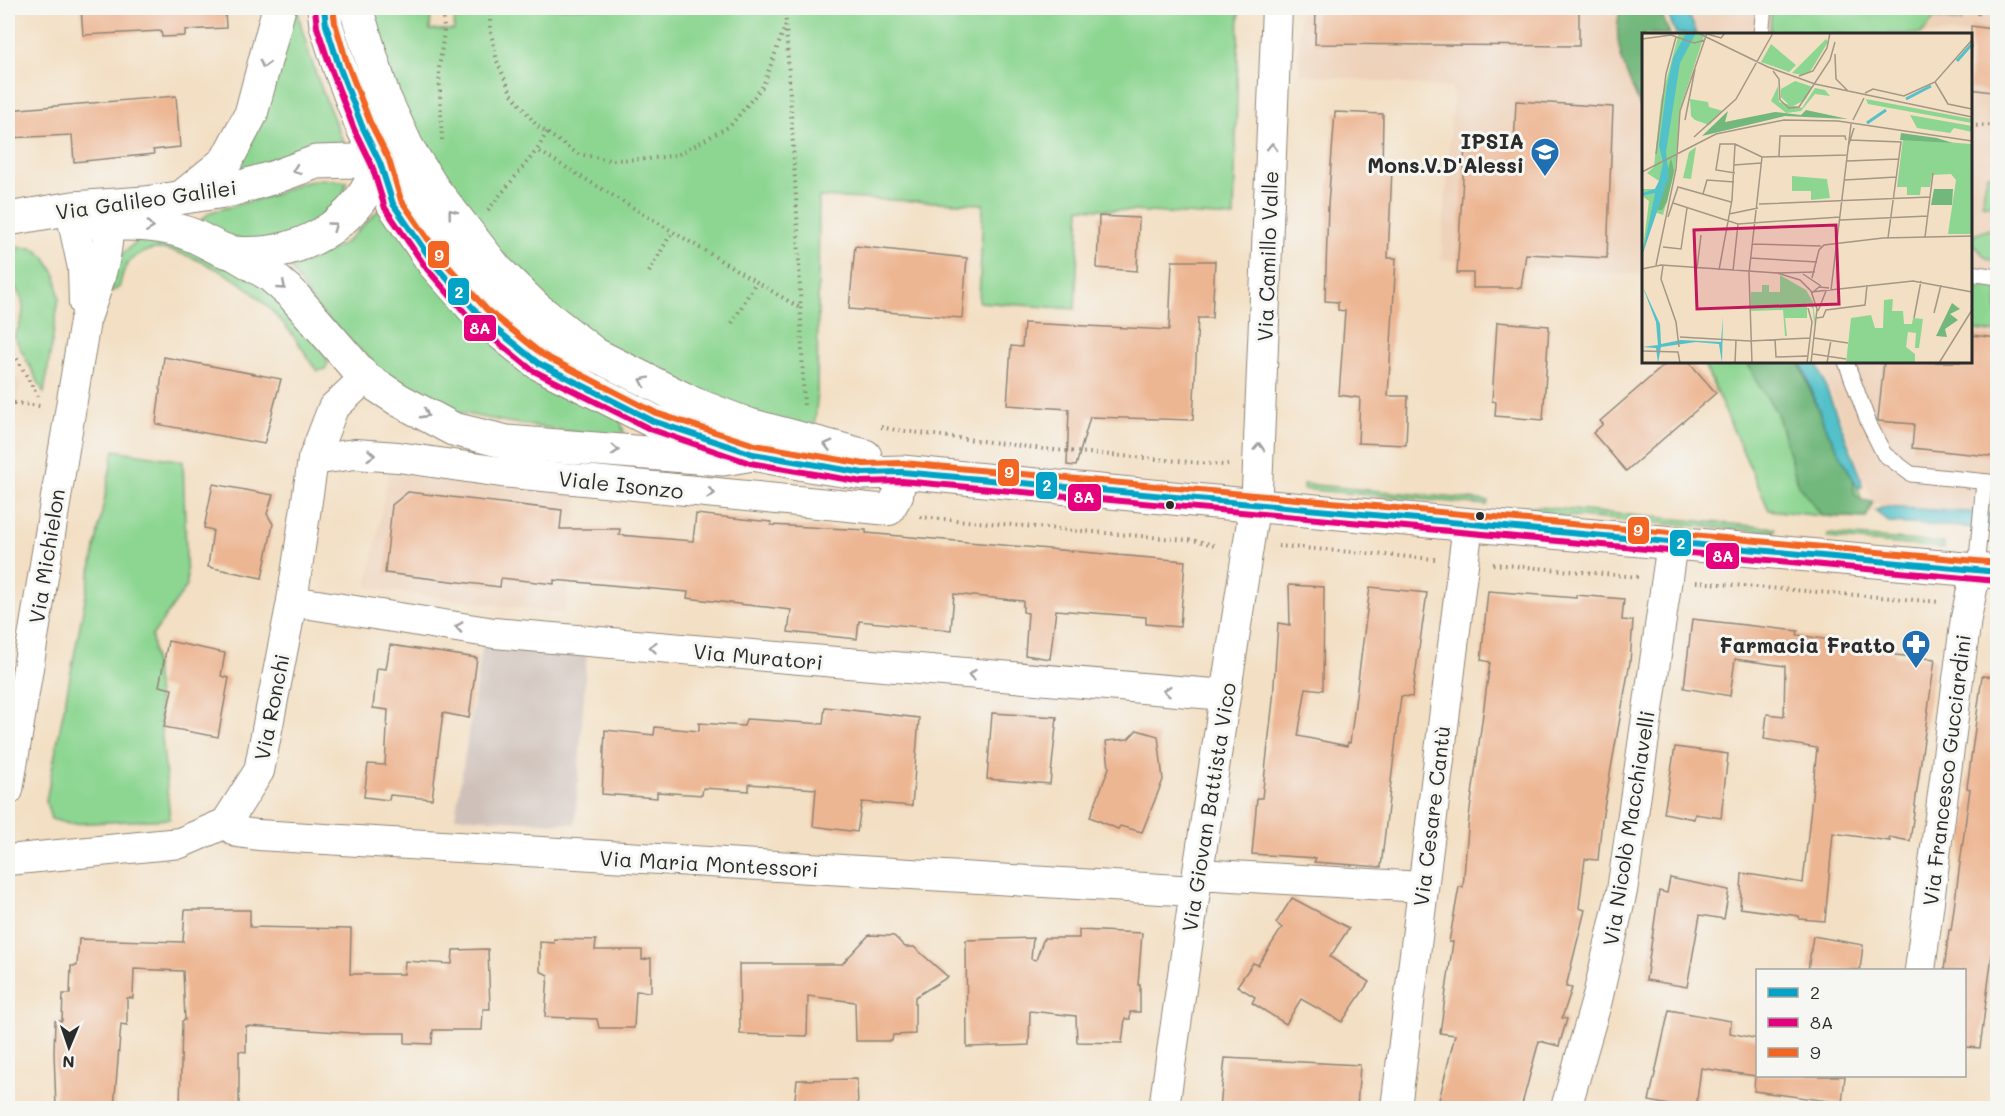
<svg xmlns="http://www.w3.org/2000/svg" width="2005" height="1116" font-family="Mali,sans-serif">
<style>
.built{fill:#eed2ba}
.industrial{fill:#cfc1ba}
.green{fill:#8dd692;stroke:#5c805e;stroke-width:1.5}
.forest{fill:#72b77c;stroke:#4e7154;stroke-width:1.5}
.water{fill:#53c1ca;stroke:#3f767a;stroke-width:1.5}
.building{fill:#edb693}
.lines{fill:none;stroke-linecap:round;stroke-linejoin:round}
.service-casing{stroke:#8f8577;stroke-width:17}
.minor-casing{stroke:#8f8577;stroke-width:32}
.tertiary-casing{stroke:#8f8577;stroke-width:35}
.secondary-casing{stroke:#8f8577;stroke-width:35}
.path{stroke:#8f8577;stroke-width:4;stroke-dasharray:1.5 4.5;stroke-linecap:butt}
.service{stroke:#fff;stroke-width:15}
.minor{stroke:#fff;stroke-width:30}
.tertiary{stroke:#fff;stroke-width:33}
.secondary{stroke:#fff;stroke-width:33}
.bus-1-casing{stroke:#f6f6f2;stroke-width:10}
.bus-2-casing{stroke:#f6f6f2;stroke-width:10}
.bus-3-casing{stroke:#f6f6f2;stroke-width:10}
.bus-1{stroke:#02a3c6;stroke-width:6}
.bus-2{stroke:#e5007d;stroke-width:6}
.bus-3{stroke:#f26522;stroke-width:6}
.oneway{stroke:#a0a0a0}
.bus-dot{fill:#2b2b2b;stroke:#f6f6f2;stroke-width:2}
.labels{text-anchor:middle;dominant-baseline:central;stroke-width:6;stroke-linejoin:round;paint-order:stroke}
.poi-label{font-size:21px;font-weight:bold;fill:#2b2b2b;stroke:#f6f6f2;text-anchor:end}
.street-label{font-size:21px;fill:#2b2b2b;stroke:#f6f6f2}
.inset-river{fill:none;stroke:#53c1ca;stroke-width:3}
.inset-road{fill:none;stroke:#a39786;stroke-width:1.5}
.view{fill:#c2185b;fill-opacity:0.15;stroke:#c2185b;stroke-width:3}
.inset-edge{fill:none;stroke:#2b2b2b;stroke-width:3}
.line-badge{stroke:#f6f6f2;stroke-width:2}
.badge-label{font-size:16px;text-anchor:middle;font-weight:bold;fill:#fff}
</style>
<rect width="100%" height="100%" fill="#f6f6f2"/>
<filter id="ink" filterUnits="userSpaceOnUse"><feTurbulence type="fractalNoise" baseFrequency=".0167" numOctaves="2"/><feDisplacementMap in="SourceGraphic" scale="12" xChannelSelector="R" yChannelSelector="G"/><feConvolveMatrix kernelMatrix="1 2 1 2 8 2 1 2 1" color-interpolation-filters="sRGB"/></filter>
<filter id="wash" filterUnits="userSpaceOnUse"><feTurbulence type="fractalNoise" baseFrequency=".008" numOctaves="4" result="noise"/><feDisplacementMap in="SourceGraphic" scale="24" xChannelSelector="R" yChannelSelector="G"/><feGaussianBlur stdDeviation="1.35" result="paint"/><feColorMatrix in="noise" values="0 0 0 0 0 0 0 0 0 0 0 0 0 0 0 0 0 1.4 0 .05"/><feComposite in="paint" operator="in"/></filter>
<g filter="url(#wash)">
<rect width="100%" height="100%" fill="#f3dfc3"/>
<g class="built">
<path d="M1300,8h323l20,88v179l-202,-15 12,-172 -154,-14z"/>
<path d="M1686,8h311v508l-113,-9 -11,-5 -53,-140h150v-328h-274z"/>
<path d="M8,359l12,25 -12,78z"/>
<path d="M389,472l189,22 -13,120 -198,-26z"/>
</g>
<path class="industrial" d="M483,642l104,9 -12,173 -120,-7z"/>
<g class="green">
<path d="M286,8h11c10,48 29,95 49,140l-115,27z"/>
<path d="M367,8h60l4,3 -1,19h24l1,-22h784l-5,209 -154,-9 -5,101 -96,-7 4,-98 -164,-7 -2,202 -3,33 -85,-22 -158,-84 -108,-109 -66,-110z"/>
<path d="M1771,8h192l-2,14 -26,-4 -14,16h-151z"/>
<path d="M1987,174l10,1v31l-15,-2z"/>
<path d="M322,179l25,3 -4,15 -41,37 -52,8 -47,-12 -2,-10 10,-8 65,-18 22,-10z"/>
<path d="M385,204l236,218 5,18 -119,-18 -62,-12 -56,-32 -74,-72 -25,-39 20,-6 35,-18z"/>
<path d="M1997,223v38l-9,-2 -17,-16 3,-8 18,-7z"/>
<path d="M146,236l23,2 93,43 63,73 3,9 -3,6 -7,2c-8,-7 -10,-14 -16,-23 -13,-20 -31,-39 -49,-55 -17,-16 -72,-45 -96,-44 -7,0 -19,5 -25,10 -9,8 -10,18 -13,29l-9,4c8,-32 6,-38 36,-56z"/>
<path d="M8,247l25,1 12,9 11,18 3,23 -15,95 -30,-57c12,-19 14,-40 -6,-54z"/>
<path d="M1992,286l5,1v46l-26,-4v-35l7,-6z"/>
<path d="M1703,362h97l24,62 34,64 8,30 -44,-2 -53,-6z"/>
<path d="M114,450l69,11 4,125 -35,50 18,183 -101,5 -18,-5 -5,-18z"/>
<path d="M1303,484l185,17 -1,4 -184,-16z"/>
<path d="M1527,506l248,22 -1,4 -246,-19z"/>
<path d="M1828,534l116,9v5l-116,-10z"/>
</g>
<g class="forest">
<path d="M1621,8h37l12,26h-26l-1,79c-13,-33 -34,-69 -22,-105z"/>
<path d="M1747,362h52l25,62 29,55 2,16 7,5 11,2 -7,16 -44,-2 -24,-31 -21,-72 -21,-32z"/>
</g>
<g class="water">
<path d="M1665,8h21l11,26h-21z"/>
<path d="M1801,362h15l45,115 1,10 -4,1 -34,-64z"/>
<path d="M1884,507l113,7v15l-107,-6 -15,-12z"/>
</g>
<g id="blocks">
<g class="building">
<path d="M81,8h144l1,20 -41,2v6l-23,1 -1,-6 -78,4z"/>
<path d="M1316,8h263v38l-264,-2z"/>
<path d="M1971,26l27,4v63l-27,-4z"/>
<path d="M176,96l4,51 -27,3 1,4 -80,8 -2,-27 -64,3v-28z"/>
<path d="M1516,101l97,6 -6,151 -81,-4 -5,34h-48v-15h-16l8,-127h49z"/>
<path d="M1335,112l48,2 -1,55h10l-4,89h8l-8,138h20l-2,49 -48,-2 2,-45 -21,-3 6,-84 -7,-1v-8l-13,-1 3,-96z"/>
<path d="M1099,216l40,2 -2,53 -40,-3z"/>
<path d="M855,246l112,12 -5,60 -113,-9z"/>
<path d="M1172,261h43l-3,57h-14l-5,102 -103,-3 -14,49 -9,-1 2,-56 -62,-4 4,-59 11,1 2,-24 145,7z"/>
<path d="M1497,322l52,4 -6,94 -48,-4 1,-14 -4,-1z"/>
<path d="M1971,335l27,3v119l-86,-9 2,-24 -36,-3v-2l6,-57h87z"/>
<path d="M164,357l117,22 -17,65 -108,-20z"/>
<path d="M1668,362h21l27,31 -90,78 -33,-38 10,-9 -3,-3z"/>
<path d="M213,484l60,11 -6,19 6,10 -11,54 -54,-11 5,-37 -9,-2z"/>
<path d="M408,492l154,18 -2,19h60l-1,6 74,6 3,-27 75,8v3l95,5v3l319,28 -5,66 -34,-3v-7l-90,-7 -6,49 -25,-4 3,-42 -5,-1v-11l-69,-7 -3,36 -92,-9 -2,18 -69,-7 3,-22 -104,-12 1,-6 -134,-12v4l-53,-6 -1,9 -115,-14 7,-68z"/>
<path d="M1289,585l35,2 -1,103 -17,-2 -8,48 49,10 1,-4 2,1 20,-156 57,6 -15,104 -11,-1 -20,171 -67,-5 2,-4 -64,-4 5,-56h5l11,-98 5,-77 12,2z"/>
<path d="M1488,591l88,7v-3l48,4 -2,21 11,1 -3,41 -28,157 -4,41 -13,-1 -6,49 6,2 -19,77 6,1 -10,30 5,1 -8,27 -20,-5 -18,67h-84l18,-73 -15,-2 13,-91h-4l10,-55h4l6,-70 21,-155 -9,-2z"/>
<path d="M1692,619l106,12 -1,4 66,10v3l32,4v3l40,4 -25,182 -21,-4 1,4 -57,-8 -8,88 -26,-2v-3l-59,-8 2,-35 61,10 14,-135 -53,-9 3,-25 17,2 1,-50 -50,-7 -5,37 -46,-8z"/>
<path d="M168,641l57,12 -4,23 8,2 -11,59 -54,-10 8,-38 -13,-3z"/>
<path d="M390,645l87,13 -8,60 -26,-5 -11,86 -42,-4 -1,5 -25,-3 4,-33 17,1 3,-55 -15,-2 4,-40 9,1z"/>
<path d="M1982,676l16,1v231l-18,140 -15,-1v-77h-21l5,-40h2l19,-141 -3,-1z"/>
<path d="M825,707l94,11 -7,88 -50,-4 -5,30 -44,-6 3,-37 -67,-5v7l-46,-3 -1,7 -45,-3v6l-55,-4 3,-64 49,5 1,-8 44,4v-8l45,3 2,-7 77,5z"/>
<path d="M992,713l65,4 -7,67 -63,-5z"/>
<path d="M1137,730l21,6 5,44 -21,52 -22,-6 -2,3 -28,-12 19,-49 -3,-27 22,-2z"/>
<path d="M1675,747l53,7 -7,64 -26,-4 -1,5 -30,-6z"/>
<path d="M1670,878l59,12 -5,29 -24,-4 -13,72 -41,-7 13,-89 8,2z"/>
<path d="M1292,898l57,30 -19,29 39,25 -27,40 -41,-23 -15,25 -34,-21 3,-6 -18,-11 16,-23 5,2 24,-37 -6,-5z"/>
<path d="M185,910h65v17l101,2 -1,45h54l1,-13 47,3 1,-14 35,-1 2,60h-7l-1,21h-49l-1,14 -27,-1v-10h-51l-108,-7v26l-7,-1v57h-59l2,-87 3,-1 -2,-49 -49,-2 -1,29h-6v27l-6,-1 -7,84h-58l-2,-56 1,-31h7l1,-27h7l1,-28h6l2,-27 104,3z"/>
<path d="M1079,930l63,3 -4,52h2v27h-10v7h-5l-3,24 -45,-1 -1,-26 -46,-5 -1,34 -62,2 -1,-107 67,-2 -2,21 5,1 8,-22h35z"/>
<path d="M869,935l25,1 11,11h9l34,30 -33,20v37l-22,1 -1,6h-36l-1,-39 -47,-6 -1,40 -67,-2 -1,-70h103z"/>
<path d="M1813,936l50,9 -3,25h-52z"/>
<path d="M554,939l42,1 -1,10h47v10l9,-2v34l-15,-1 -2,37h-35l-2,-9 -52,-2 3,-42 -8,-4v-29l14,1z"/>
<path d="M1669,1010l62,11 -1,12 28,6v37h87l-3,27 -88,-12 1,-15 -54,-8 -5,40h-12l-35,-7z"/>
<path d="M1225,1058l135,7 -3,43h-137z"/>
<path d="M857,1079l1,29h-64l3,-28z"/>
</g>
</g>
</g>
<g filter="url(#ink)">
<use href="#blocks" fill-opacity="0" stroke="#8f8577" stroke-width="1.5"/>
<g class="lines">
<g class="service-casing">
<g id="service">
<path d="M1761,34l3,-26"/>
<path d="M1970,273l28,4"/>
<path d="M1846,362l23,62 15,30 27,20 87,9"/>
<path d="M1976,570l8,-88"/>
</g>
</g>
<g class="minor-casing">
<g id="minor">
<path d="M73,208l1,18 9,42 1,35"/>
<path d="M313,460l42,-6 43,3 103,15 388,38 9,-15 4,-23"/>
<path d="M292,601l202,32 731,62"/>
<path d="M8,790l77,-469c14,-40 27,-71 22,-115"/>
<path d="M226,823l11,9 21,3 937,56"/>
<path d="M8,860l172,-17 46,-20 33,-52 33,-170 21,-141 20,-52 32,-30"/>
<path d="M1198,874l224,13"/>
<path d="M1920,970l46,-352 10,-48"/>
<path d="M1164,1108l31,-217 62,-402 20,-481"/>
<path d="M1396,1108l72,-584"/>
<path d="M1566,1108l31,-108 25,-109 50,-348"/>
</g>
</g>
<g class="tertiary-casing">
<g id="tertiary">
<path d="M182,197l44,-36 25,-47 28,-106"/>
<path d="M8,219l65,-11 72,-5 86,-13 44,-13 41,-15 37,-1 27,2 49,62 130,123 37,7"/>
<path d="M102,225c28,-2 61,-1 87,9 15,5 31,18 46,19 71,6 137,-37 148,-109"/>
<path d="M233,253l37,22 22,19 73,84 34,22 54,29 54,13 216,17 30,-5"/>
</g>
</g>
<g class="secondary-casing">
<g id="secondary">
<path d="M324,8l2,17 13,41 23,60 18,37 13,41 41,60 47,53 57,46 115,58 100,33 62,12 48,7 39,-1 302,29 794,71"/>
<path d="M356,8l27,87 24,52 27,43 62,79 40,39 60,47 98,49 55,21 116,31"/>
</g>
</g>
<g class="path">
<path d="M490,8v20l7,33 14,32 26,33 41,28 32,6 38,-1 29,-4 53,-29 33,-40 23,-62"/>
<path d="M785,8l13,224 6,176"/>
<path d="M1978,15l1,-7"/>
<path d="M1970,126l28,-1"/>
<path d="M547,132l-10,18 263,158"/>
<path d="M442,140l-3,-71 5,-38 -1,-23"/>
<path d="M488,210l49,-60"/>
<path d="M649,272l23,-40"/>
<path d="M732,323l24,-41"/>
<path d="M8,343l32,57"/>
<path d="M8,402l32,4"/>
<path d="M881,427l15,3 148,19 179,16 5,-1"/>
<path d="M920,517l278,24 19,5"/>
<path d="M1278,546l157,13"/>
<path d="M1493,564l145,13"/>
<path d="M1696,582l244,20"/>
</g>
<use href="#service" class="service"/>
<use href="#minor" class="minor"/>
<use href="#tertiary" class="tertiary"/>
<use href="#secondary" class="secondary"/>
<g class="bus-1-casing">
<path id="bus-1" d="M324,8l2,17 13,41 23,60 18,37 13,41 41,60 47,53 57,46 115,58 100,33 110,19 39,-1 1096,100"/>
</g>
<g class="bus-2-casing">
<path id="bus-2" d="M315,9l2,18 14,42 23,60 18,37 13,42 42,61 47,54 58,47 118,59 100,34 112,19 40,-1 1095,100"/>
</g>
<g class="bus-3-casing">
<path id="bus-3" d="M333,8l2,15 12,40 23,59 19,38 12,40 40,58 46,52 56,45 113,58 99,32 109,19 39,-1 1095,100"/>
</g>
<use href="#bus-1" class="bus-1"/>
<use href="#bus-2" class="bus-2"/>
<use href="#bus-3" class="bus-3"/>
</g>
<defs><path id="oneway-chevron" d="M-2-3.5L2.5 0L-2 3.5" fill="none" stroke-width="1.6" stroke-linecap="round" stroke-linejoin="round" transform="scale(1.5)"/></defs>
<g class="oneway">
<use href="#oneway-chevron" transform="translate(264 64) rotate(105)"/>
<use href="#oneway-chevron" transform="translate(1272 147) rotate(-88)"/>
<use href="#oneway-chevron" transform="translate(296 170) rotate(160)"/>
<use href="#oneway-chevron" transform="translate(452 213) rotate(-128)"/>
<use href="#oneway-chevron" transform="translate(333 226) rotate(-36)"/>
<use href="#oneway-chevron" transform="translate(150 227) rotate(8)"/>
<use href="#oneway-chevron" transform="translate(282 286) rotate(41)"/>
<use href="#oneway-chevron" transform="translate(644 381) rotate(-154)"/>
<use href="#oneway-chevron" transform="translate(425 414) rotate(28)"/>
<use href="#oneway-chevron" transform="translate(828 445) rotate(-165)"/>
<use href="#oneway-chevron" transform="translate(1259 447) rotate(-88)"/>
<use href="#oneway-chevron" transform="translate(615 450) rotate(4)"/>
<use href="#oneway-chevron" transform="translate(371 455) rotate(4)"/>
<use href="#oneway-chevron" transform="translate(711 493) rotate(6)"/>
<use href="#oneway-chevron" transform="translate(459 627) rotate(-171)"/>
<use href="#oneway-chevron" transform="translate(653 647) rotate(-175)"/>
<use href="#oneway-chevron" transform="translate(972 675) rotate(-175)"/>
<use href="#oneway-chevron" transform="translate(1167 691) rotate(-175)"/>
</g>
</g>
<defs>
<g id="school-pin" transform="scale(1.5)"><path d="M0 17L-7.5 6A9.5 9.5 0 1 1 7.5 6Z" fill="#1f6fb2" stroke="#f6f6f2"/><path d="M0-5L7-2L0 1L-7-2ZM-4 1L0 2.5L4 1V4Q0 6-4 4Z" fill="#fff"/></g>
<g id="pharmacy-pin" transform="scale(1.5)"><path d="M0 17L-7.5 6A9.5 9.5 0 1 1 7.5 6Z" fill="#1f6fb2" stroke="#f6f6f2"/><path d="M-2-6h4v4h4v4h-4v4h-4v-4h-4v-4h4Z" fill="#fff"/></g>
</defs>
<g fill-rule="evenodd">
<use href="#school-pin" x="1545" y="152"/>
<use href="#pharmacy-pin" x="1916" y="644"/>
</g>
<g class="bus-dot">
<circle cx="1170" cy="505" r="5"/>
<circle cx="1480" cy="516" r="5"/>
</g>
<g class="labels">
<g class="poi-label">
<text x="1524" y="140">IPSIA<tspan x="1524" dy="24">Mons.V.D'Alessi</tspan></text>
<text x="1895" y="644">Farmacia Fratto</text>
</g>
<g class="street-label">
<text transform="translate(146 199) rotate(-8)">Via Galileo Galilei</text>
<text transform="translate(1267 256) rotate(-88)">Via Camillo Valle</text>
<text transform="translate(621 484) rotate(6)">Viale Isonzo</text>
<text transform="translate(46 556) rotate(-81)">Via Michielon</text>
<text transform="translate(758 656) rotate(5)">Via Muratori</text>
<text transform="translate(271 707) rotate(-79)">Via Ronchi</text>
<text transform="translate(1946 770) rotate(-83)">Via Francesco Gucciardini</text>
<text transform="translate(1208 807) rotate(-81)">Via Giovan Battista Vico</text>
<text transform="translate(1431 816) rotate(-83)">Via Cesare Cantù</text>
<text transform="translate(1628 828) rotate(-81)">Via Nicolò Macchiavelli</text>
<text transform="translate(709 863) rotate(3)">Via Maria Montessori</text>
</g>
</g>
<g transform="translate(1642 33)">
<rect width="330" height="330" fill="#f3dfc3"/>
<path d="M37,0h26l-25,76 -5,62 -12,44 -9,-3 -12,44 7,-55 -7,-5 8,-2v-3l-8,2v-4h13l4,-8 -12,-8 7,-6 7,-67zM184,6l2,3 -18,30 -8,3 -10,-2zM129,11l25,21 -7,7 -28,-10zM153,48l18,6 -8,13 -14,7 -10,-10v-8zM136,53l1,16 23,6 13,-20 10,2 5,6 -15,-2 -14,17 -15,2 -15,-12zM48,66l18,3 1,5 14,4 -14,14 -14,-5 -4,-4zM224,66l106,20v4l-104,-19zM268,82l62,11v6l-18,-4 -4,5 -33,-5zM261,106l69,5v90h-24l8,-54 -5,-6 -19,1 -2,12h-9l-1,8h-13v-8h-10zM54,114l-5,32 -8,-1 6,-26zM150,143l35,3 3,19 -19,2v-9h-19zM138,242l26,15 7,12 2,17 -1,6 -1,-16 -6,-6v15h-22l2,18h-2l-2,-26 -32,1v-19h11v-7h7v7h11zM251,266l-1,12h11l1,13h8l1,-6 10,1 -4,29h-4l1,-15 -8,-1 -2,15 9,7v9h-69l5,-45 20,-3 4,13h8l1,-28z" fill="#8dd692"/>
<path d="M164,77l42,9 -63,-3 -83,20 26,-25 -3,11 50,-10 26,3zM259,100l36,5 16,5 -53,-3zM29,125l3,13 -7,31 -5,8h-5zM292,156h19l-1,16h-21zM310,270l8,6 -10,5 8,6 -13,9 2,8 -11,-1z" fill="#72b77c"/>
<path d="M44,0h10l-16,30 -14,89 3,24 -27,80 13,-63 -13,3v-3l13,-4 4,-8 4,-18 -4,-18 8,-59 6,-28zM0,252l18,39 1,20 20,-4 40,2 2,-25 -1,46 -3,-19 -23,-2 -35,5 -3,16 -2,-15 -14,-1 16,-2 -2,-23z" fill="#53c1ca"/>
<path class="inset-river" d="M315,28l15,-17M264,66l25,-13M225,90l19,-13"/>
<path class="inset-road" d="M56,0l70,34 47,17 157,33M65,1l14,4 4,-5M0,6l29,-4 23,8 11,-3M193,21l1,25 12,12M131,38l6,8 1,21 9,8 10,-1 31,-47 5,-18M157,43l14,-5 14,-23 3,-15M293,49l13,22 24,5M223,60l8,-4 31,7 31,-14 37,-42M43,87l10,-51M211,87l11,-22M52,104l42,-38 37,-66M208,107l51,2 -13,96M206,114l6,-19M14,121l10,-80 10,-37M137,123l1,-20h65l1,4M120,124l86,-2M205,128l52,-2M92,132l27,-2M0,139l74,-38 68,-14 54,1 134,20M93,140l-19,-3 4,-26h15l27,13M203,147l51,-3M61,161l4,-14 27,2M31,170l65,21 102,-7M117,171l171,-7M87,181l29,-6M26,184l10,-30 53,15M198,187l88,-4M283,204l8,-64M110,211l69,2M21,214l18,2 6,-41M108,225l67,4M14,232l20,-96 4,-58 27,-78M21,233l-2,13 15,43 3,25M0,236l19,-4 116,8 23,7 11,11 6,18 -6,54M55,236l4,-34M77,237l13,-70 3,-56M91,238l5,-47M132,240l41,-1M161,241l18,12M170,245l7,-28 5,-5 59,-7 89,-2M189,257l20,-166M169,259l102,-11 59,11M170,260l7,-6 10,1M176,278l8,-20M292,280l7,-28M174,285l7,-1 3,-7 39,-5 2,-20M272,285l7,-37M38,304l70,4 60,-3M172,305l34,5M133,306l1,18 31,-1M0,318l36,1 2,11M171,321l33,5M93,330l1,-23M110,330l-3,-90 13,-116M165,330l5,-41 -4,-14M185,330l4,-23M297,330l33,-53"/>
<path class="view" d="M194,192l3,79 -142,5 -3,-79z"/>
<rect width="330" height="330" class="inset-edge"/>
</g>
<g class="line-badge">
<rect x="427" y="240" width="23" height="29" rx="6" fill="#f26522"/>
<rect x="447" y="277" width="23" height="29" rx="6" fill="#02a3c6"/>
<rect x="463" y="314" width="34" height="28" rx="6" fill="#e5007d"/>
<rect x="997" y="458" width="23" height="29" rx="6" fill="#f26522"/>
<rect x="1035" y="471" width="23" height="29" rx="6" fill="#02a3c6"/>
<rect x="1067" y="483" width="35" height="29" rx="6" fill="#e5007d"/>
<rect x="1627" y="516" width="23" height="29" rx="6" fill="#f26522"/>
<rect x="1669" y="529" width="23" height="28" rx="6" fill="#02a3c6"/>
<rect x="1705" y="542" width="35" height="28" rx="6" fill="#e5007d"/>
</g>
<g class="badge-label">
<text x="439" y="261">9</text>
<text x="459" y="298">2</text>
<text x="480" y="334">8A</text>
<text x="1009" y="478">9</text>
<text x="1047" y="491">2</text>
<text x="1084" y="503">8A</text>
<text x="1638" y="536">9</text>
<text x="1681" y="549">2</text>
<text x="1723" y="562">8A</text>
</g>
<rect width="2005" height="1116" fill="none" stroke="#f6f6f2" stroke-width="30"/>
<rect x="1756" y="969" width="210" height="108" fill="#f6f6f2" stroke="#a5a5a2" stroke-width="1.5"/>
<rect x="1768" y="988" width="30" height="9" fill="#02a3c6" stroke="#a5a5a2" stroke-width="1.5"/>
<text x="1810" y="999" font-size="18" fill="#2b2b2b">2</text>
<rect x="1768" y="1018" width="30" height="9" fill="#e5007d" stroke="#a5a5a2" stroke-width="1.5"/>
<text x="1810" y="1029" font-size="18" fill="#2b2b2b">8A</text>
<rect x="1768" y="1048" width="30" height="9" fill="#f26522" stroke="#a5a5a2" stroke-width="1.5"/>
<text x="1810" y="1059" font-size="18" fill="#2b2b2b">9</text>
<g transform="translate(69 1047) rotate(182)" stroke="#f6f6f2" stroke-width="4.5" paint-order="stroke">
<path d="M0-4.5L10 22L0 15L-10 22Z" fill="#2b2b2b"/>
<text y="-9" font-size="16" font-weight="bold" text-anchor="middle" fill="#2b2b2b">N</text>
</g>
</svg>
